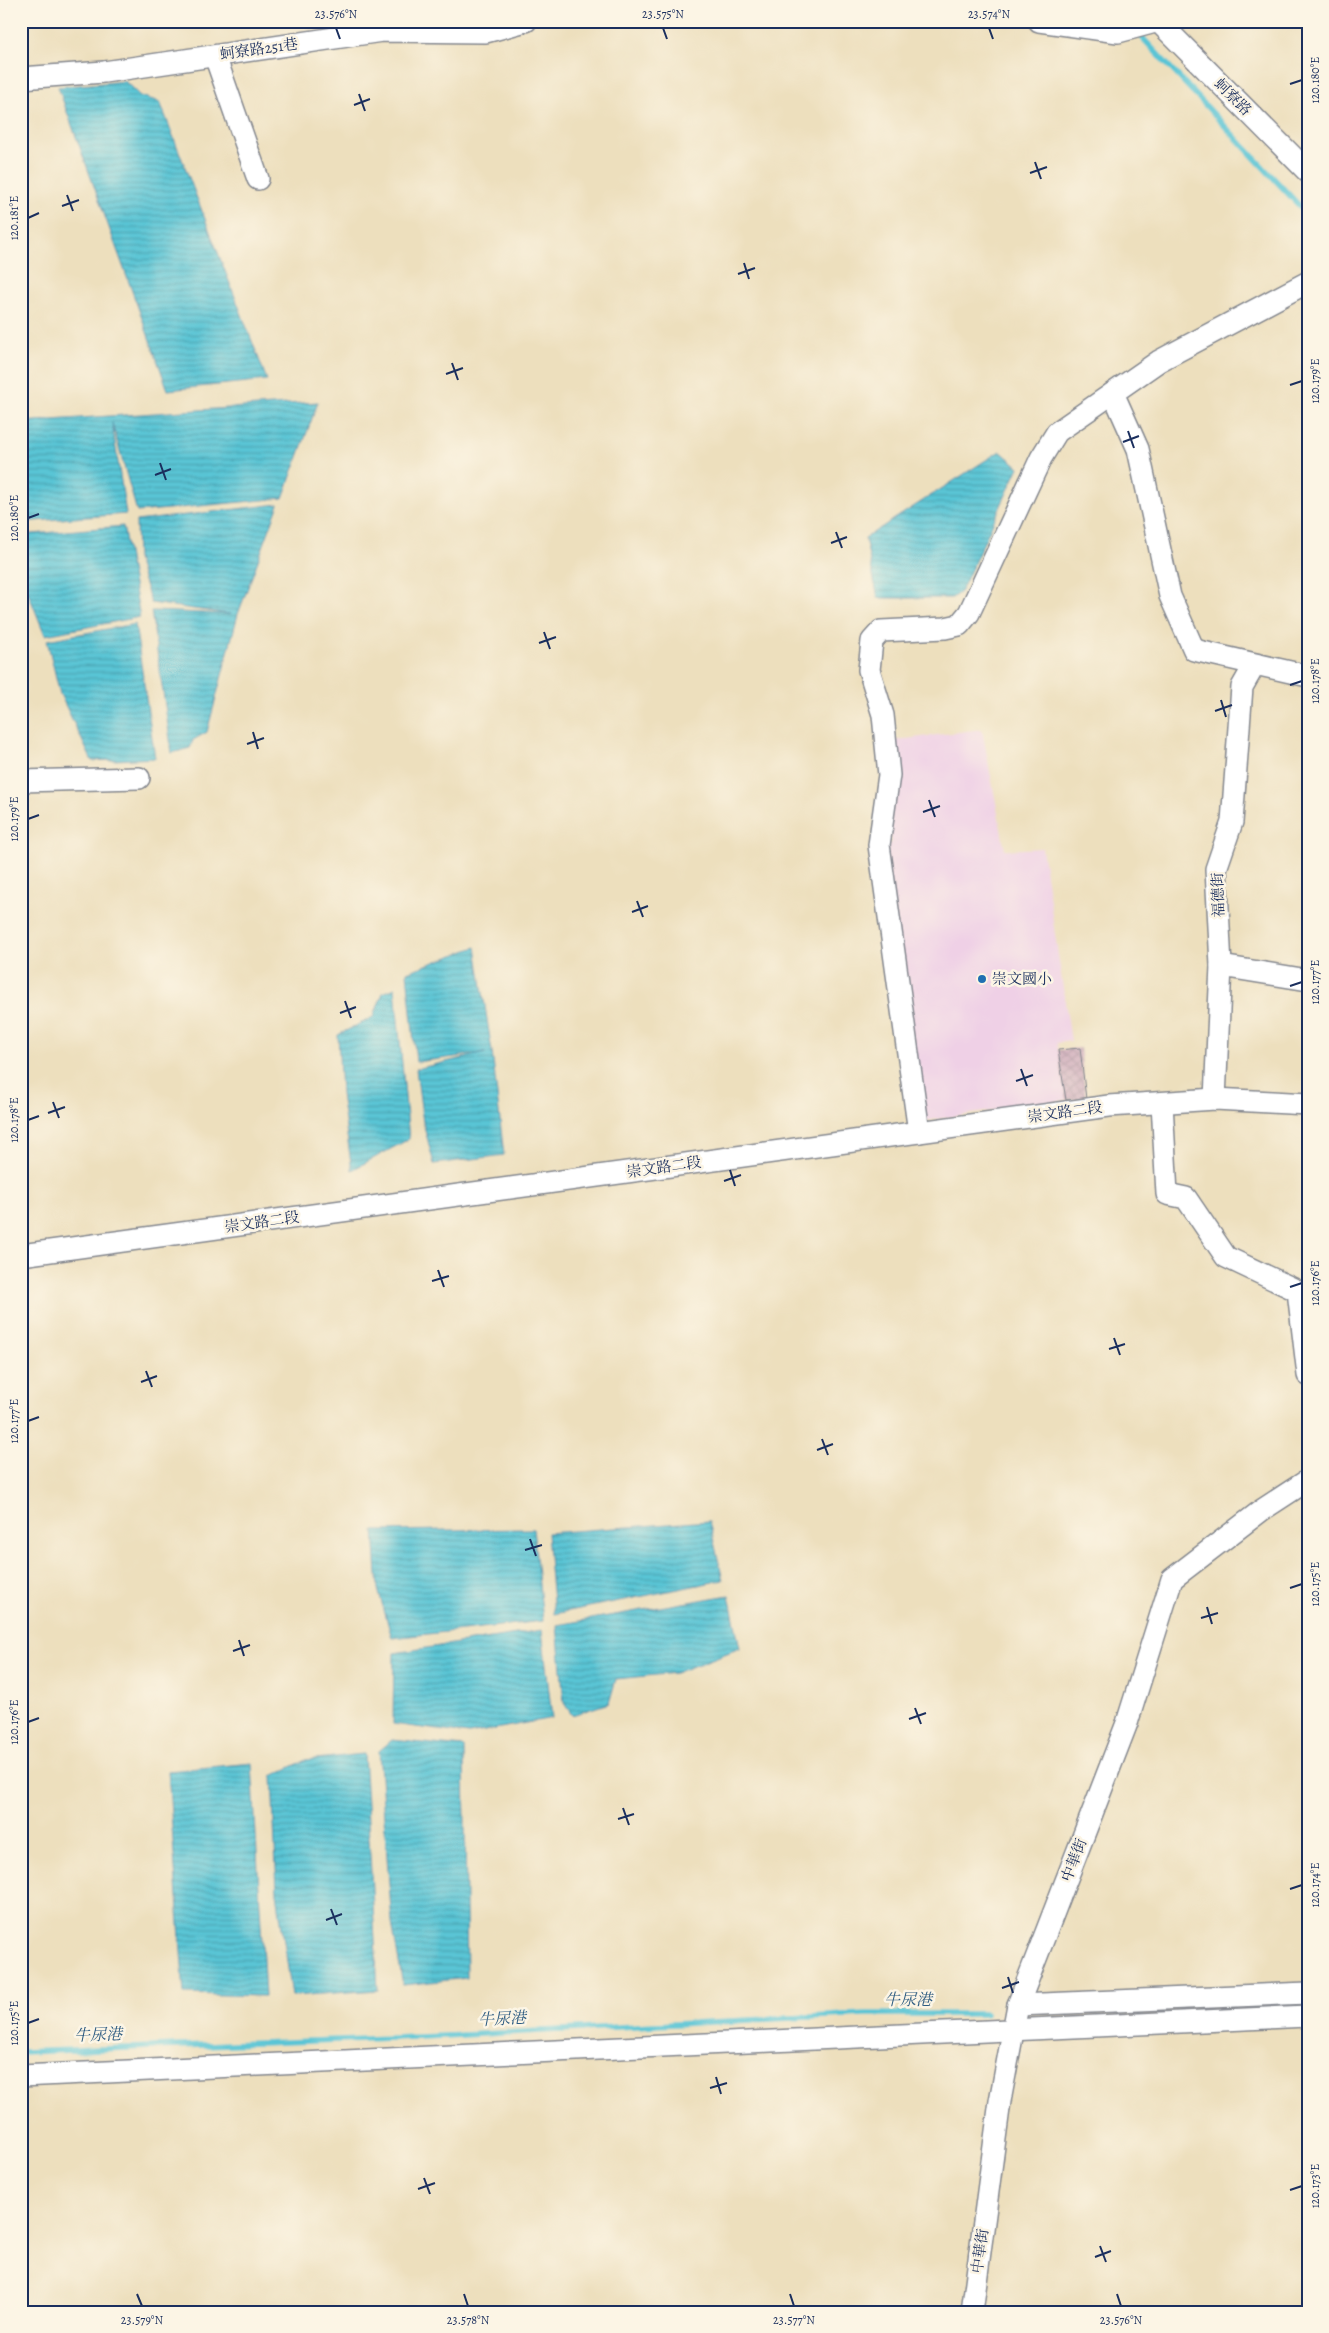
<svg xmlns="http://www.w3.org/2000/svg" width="1329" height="2333" font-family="Alegreya,'Noto Serif TC',serif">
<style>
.built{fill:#efd0e6}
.water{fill:url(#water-rules);stroke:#3a7a9a}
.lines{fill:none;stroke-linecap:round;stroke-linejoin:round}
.stream{stroke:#5ac5d5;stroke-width:5.5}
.building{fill:url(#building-cross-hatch)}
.minor-casing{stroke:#84878e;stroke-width:24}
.minor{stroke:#fff;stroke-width:21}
.ticks{fill:none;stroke:#1b2f5e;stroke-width:2}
.poi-dot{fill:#1f6fb2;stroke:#fcf5e5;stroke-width:2}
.labels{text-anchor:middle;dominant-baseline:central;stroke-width:5;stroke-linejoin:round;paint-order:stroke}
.street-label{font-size:15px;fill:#1b2f5e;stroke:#fcf5e5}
.poi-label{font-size:15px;fill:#1b2f5e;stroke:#fcf5e5;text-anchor:start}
.water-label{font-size:16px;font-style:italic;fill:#2e5c82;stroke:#fcf5e5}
.neatline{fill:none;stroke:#1b2f5e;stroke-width:2}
.ticks-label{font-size:12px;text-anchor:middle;fill:#1b2f5e}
</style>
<defs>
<pattern id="water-rules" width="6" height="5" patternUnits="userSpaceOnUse" patternTransform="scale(1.25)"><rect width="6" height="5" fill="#5ac5d5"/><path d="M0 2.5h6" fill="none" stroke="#4aa0b0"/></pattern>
<pattern id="building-cross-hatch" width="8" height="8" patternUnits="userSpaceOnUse" patternTransform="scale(1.25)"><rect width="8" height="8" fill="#c499b1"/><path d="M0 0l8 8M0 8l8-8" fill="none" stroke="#9e7d93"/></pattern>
</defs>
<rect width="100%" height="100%" fill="#fcf5e5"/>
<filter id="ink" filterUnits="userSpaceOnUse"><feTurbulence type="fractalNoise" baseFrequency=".02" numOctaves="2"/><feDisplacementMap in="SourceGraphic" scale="10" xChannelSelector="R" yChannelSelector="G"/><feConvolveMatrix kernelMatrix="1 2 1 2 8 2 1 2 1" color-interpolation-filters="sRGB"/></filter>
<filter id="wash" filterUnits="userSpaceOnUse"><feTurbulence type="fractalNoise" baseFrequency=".0096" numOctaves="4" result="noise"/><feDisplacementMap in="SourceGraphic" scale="20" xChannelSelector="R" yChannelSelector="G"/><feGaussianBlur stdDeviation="1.12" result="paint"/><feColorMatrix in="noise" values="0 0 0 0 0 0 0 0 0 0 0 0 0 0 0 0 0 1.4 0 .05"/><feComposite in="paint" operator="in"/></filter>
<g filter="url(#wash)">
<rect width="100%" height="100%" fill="#eddfbd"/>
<path class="built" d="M982,729l23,121 37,-2 29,193 -14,2 9,57 -142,21 -43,-276 10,-2 -4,-49 11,-2 -7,-51z"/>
<g class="water">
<path d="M125,81l15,15 20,6 107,278 -99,10 -110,-303z"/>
<path d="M318,402l-35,96 -146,14 -25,-89 14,91 -105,8v-100z"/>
<path d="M1000,451l19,16 -58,124 -9,7h-74l-13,-60z"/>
<path d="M279,504l-41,110 -31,118 -14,8 -3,8 -18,5 -21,-142 79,3 -79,-11 -14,-44 -1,-38z"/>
<path d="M123,526l17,91 -95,18 -24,-60v-40z"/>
<path d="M135,624l20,134 -63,3 -32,-67 -13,-54z"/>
<path d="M476,947l16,105 12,103 -70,9 -11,-42 -7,-53 69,-16 -69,9 -9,-90z"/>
<path d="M395,988l14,151 -57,31 -11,-76 -3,-59 35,-18 10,-24z"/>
<path d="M709,1521l14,59 -169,34 -7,-81z"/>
<path d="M533,1529l10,92 -151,17 -14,-49 -4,-58z"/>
<path d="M729,1595l11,53 -65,25 -59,6 -7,24 -37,12 -8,-12 -7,-78z"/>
<path d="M542,1630l10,88 -83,16 -76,-10 1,-71z"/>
<path d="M392,1740l72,7 3,231 -64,7 -11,-62 -13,-172z"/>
<path d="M364,1754l14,236 -86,6 -15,-103 -5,-117 34,-16z"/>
<path d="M252,1763l13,233 -81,-2 -16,-223z"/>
</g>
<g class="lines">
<g class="stream">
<path d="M1137,32l171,183"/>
<path d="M21,2052l423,-16 422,-22h119"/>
</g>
</g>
<g id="blocks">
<path class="building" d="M1080,1048l6,51 -20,1 -8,-50z"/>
</g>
</g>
<g filter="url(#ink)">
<use href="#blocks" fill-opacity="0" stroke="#84878e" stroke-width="1"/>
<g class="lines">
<g class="minor-casing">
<g id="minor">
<path d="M1039,21l79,11 41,-11"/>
<path d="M1158,21l150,151"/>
<path d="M215,56l43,123"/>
<path d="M21,78l83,-6 278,-41 104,1 40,-11"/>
<path d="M1113,393l25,56 32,147 24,54 114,26"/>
<path d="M21,781l118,-3"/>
<path d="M1221,966l87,14"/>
<path d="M1215,1099l6,-133 -5,-97 16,-47 10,-135 12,-21"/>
<path d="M1162,1103l5,91 19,4 40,59 72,34 10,84"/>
<path d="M919,1132l-40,-287 10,-70 -6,-60 -14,-45 3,-29 9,-10 64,-3 14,-3 10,-12 72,-155 16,-26 102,-71 149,-79"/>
<path d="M21,1255l1088,-149 106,-7 93,5"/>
<path d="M1018,2005l290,-12"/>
<path d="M21,2076l1287,-60"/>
<path d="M972,2312l28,-211 18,-96 109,-282 45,-144 90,-69 46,-30"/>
</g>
</g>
<use href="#minor" class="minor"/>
</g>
</g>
<path class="ticks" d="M336,28l4,11M663,28l4,11M989,28l4,11M1290,84l12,-4M359,94l6,17M354,105l16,-6M1035,162l6,17M1030,173l17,-6M67,195l6,16M62,206l17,-6M28,218l11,-5M744,263l5,16M738,274l17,-6M452,363l6,17M446,374l17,-6M1290,385l12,-4M1128,431l6,17M1123,442l16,-6M160,463l6,17M155,475l16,-6M28,518l11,-4M836,532l6,16M831,543l16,-6M544,632l6,17M539,643l17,-6M1290,685l12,-4M1221,700l5,17M1215,711l17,-6M253,732l5,17M247,744l17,-6M929,800l6,17M923,812l17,-6M28,819l11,-4M637,901l6,16M632,912l16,-6M1290,986l12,-4M345,1001l6,17M340,1013l16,-6M1021,1069l6,17M1016,1081l17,-6M53,1102l6,16M48,1113l17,-6M28,1120l11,-4M730,1170l5,16M724,1181l17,-6M438,1270l6,17M432,1281l17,-5M1290,1287l12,-4M1114,1338l6,17M1109,1349l16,-5M146,1371l6,16M141,1382l16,-6M28,1421l11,-4M822,1439l6,16M817,1450l16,-6M530,1539l6,17M525,1550l17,-5M1290,1588l12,-4M1207,1607l5,17M1201,1618l17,-5M239,1640l5,16M233,1651l17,-6M915,1708l6,16M909,1719l17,-6M28,1722l11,-4M623,1808l6,17M618,1819l16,-5M1290,1889l12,-4M331,1909l6,16M326,1920l16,-6M1008,1977l5,16M1002,1988l17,-6M28,2023l11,-4M716,2077l5,17M710,2088l17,-5M424,2178l6,16M418,2189l17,-6M1290,2190l12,-4M1100,2246l6,16M1095,2257l16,-6M137,2294l5,12M464,2294l4,12M790,2294l4,12M1117,2294l4,12"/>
<circle class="poi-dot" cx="982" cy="979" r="5"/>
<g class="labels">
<g class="street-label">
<text transform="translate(259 49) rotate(-8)">蚵寮路251巷</text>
<text transform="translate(1233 97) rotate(45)">蚵寮路</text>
<text transform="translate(1218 895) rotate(-92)">福德街</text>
<text transform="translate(1065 1112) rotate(-8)">崇文路二段</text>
<text transform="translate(664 1167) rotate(-8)">崇文路二段</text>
<text transform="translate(262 1222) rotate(-8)">崇文路二段</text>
<text transform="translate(1074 1860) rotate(-69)">中華街</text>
<text transform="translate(980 2251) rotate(-82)">中華街</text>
</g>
<g class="poi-label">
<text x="992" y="979">崇文國小</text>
</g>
<g class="water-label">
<text x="908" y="2000">牛尿港</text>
<text transform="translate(502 2019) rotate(-3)">牛尿港</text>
<text transform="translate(98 2035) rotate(-2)">牛尿港</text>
</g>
</g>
<rect width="1329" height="2333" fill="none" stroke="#fcf5e5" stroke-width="55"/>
<rect x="28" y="28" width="1274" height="2278" class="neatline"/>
<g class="ticks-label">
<text x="336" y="18">23.576°N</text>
<text x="663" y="18">23.575°N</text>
<text x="989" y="18">23.574°N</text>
<text transform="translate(1315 80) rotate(-90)" y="4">120.180°E</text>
<text transform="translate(14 218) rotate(-90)" y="4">120.181°E</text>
<text transform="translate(1315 381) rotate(-90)" y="4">120.179°E</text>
<text transform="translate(14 518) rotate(-90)" y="4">120.180°E</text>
<text transform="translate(1315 681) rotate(-90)" y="4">120.178°E</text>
<text transform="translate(14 819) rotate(-90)" y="4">120.179°E</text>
<text transform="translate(1315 982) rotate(-90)" y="4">120.177°E</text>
<text transform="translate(14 1120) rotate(-90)" y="4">120.178°E</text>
<text transform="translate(1315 1283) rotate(-90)" y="4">120.176°E</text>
<text transform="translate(14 1421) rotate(-90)" y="4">120.177°E</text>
<text transform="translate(1315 1584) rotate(-90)" y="4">120.175°E</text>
<text transform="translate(14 1722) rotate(-90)" y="4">120.176°E</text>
<text transform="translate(1315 1885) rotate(-90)" y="4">120.174°E</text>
<text transform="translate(14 2023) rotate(-90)" y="4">120.175°E</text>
<text transform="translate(1315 2186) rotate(-90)" y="4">120.173°E</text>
<text x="142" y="2324">23.579°N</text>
<text x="468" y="2324">23.578°N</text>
<text x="794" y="2324">23.577°N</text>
<text x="1121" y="2324">23.576°N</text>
</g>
</svg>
